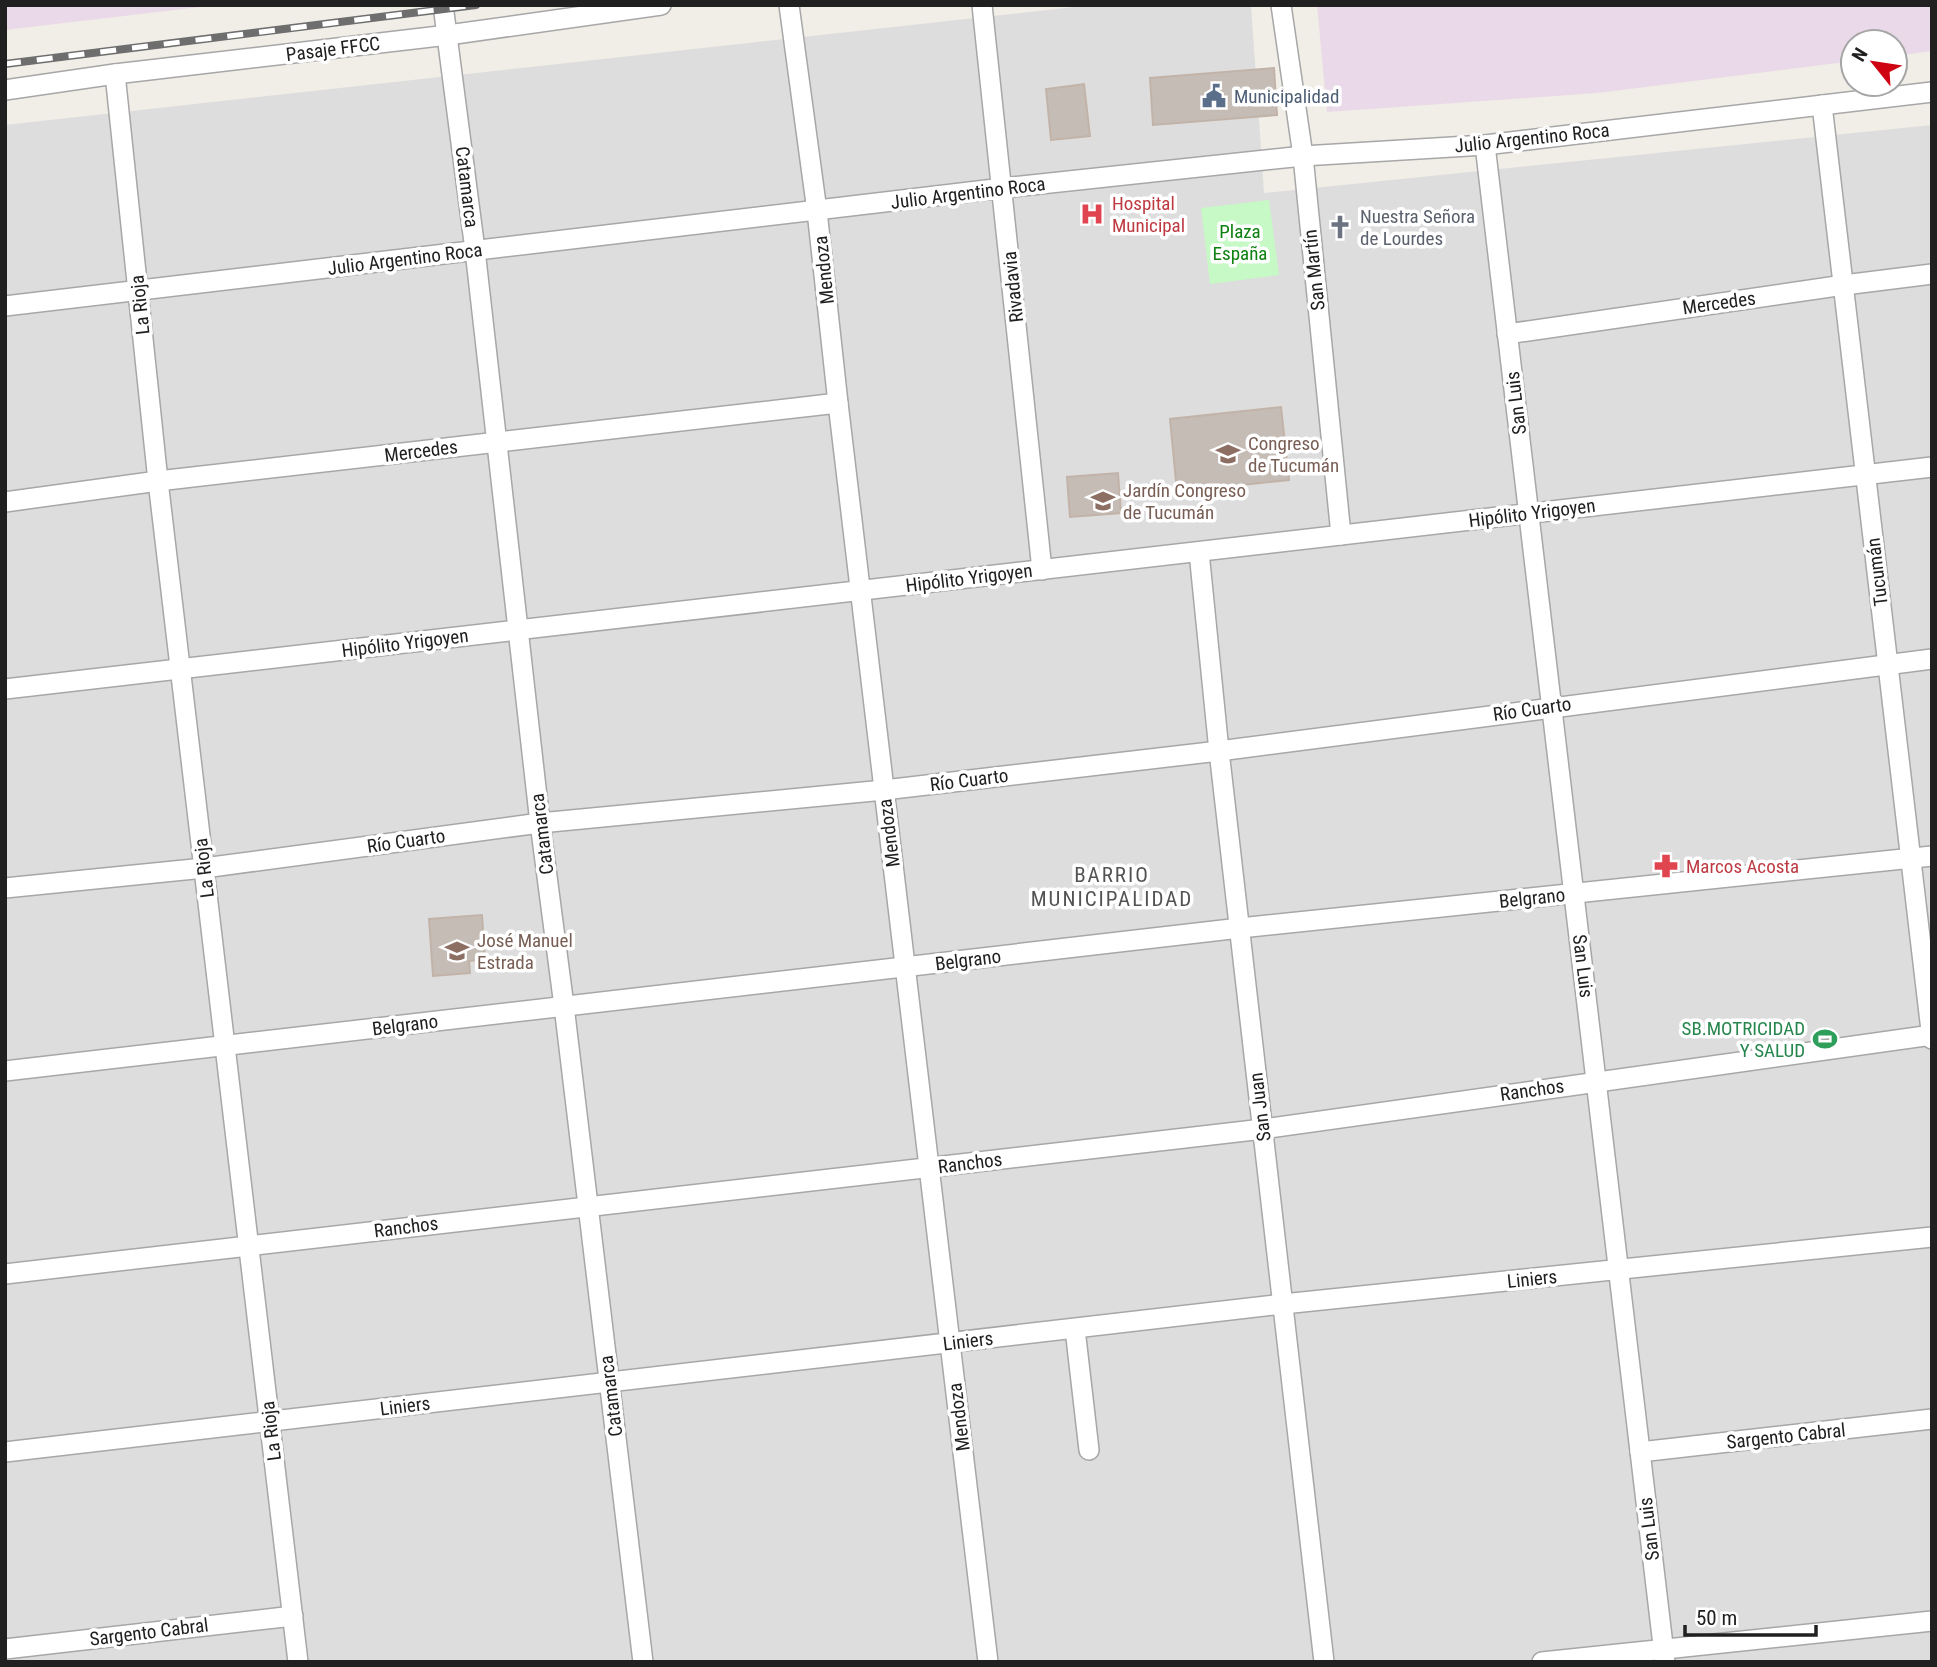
<svg xmlns="http://www.w3.org/2000/svg" width="1937" height="1667" font-family="'Roboto Condensed',sans-serif">
<style>
.residential{fill:#dedddd}
.industrial{fill:#ead9e8}
.park{fill:#c6f9c6}
.building{fill:#c5bcb6;stroke:#c2b3a9;stroke-width:2}
.lines{fill:none;stroke-linecap:round;stroke-linejoin:round}
.minor-casing{stroke:#a7a7a7;stroke-width:22}
.minor{stroke:#fff;stroke-width:19}
.rail-casing{stroke:#6e6e6e;stroke-width:8}
.rail{stroke:#fff;stroke-width:5;stroke-dasharray:16;stroke-linecap:butt}
.labels{text-anchor:middle;dominant-baseline:central;stroke-width:7;stroke-linejoin:round;paint-order:stroke}
.street-label{font-size:19px;fill:#202020;stroke:#fff}
.service-label{font-size:19px;fill:#4e5e75;stroke:#fff;text-anchor:start}
.health-label{font-size:19px;fill:#be3a42;stroke:#fff;text-anchor:start}
.worship-label{font-size:19px;fill:#5b616d;stroke:#fff;text-anchor:start}
.park-label{font-size:19px;fill:#0d800f;stroke:#fff}
.education-label{font-size:19px;fill:#785e54;stroke:#fff;text-anchor:start}
.leisure-label{font-size:19px;fill:#27864d;stroke:#fff;text-anchor:end}
.neighbourhood-label{font-size:21px;letter-spacing:2px;fill:#535353;stroke:#fff}
</style>
<rect width="100%" height="100%" fill="#f1ede7"/>
<path class="residential" d="M1093,5h158l13,188 668,-68v1537h-1927v-1537z"/>
<g class="industrial">
<path d="M5,5h212l-212,25z"/>
<path d="M1317,5h615v46l-37,5v-14h-42v19l-256,32 -270,19z"/>
</g>
<path class="park" d="M1269,200l10,75 -69,9 -9,-76z"/>
<g class="building">
<path d="M1274,68l3,47 -124,10 -3,-47z"/>
<path d="M1084,84l6,52 -39,4 -5,-51z"/>
<path d="M1281,407l8,73 -112,12 -7,-73z"/>
<path d="M1118,473l3,40 -51,4 -3,-40z"/>
<path d="M482,915l3,44 -16,2 1,12 -37,3 -4,-57z"/>
</g>
<g class="lines">
<g class="minor-casing">
<g id="minor">
<path d="M443,5l32,245 65,573 24,183 79,656"/>
<path d="M789,5l28,206 21,192 150,1259"/>
<path d="M982,5l60,565"/>
<path d="M1281,5l22,151 38,379"/>
<path d="M115,74l43,407 140,1181"/>
<path d="M5,90l110,-16 333,-39 213,-30"/>
<path d="M1822,105l110,934"/>
<path d="M1485,145l180,1517"/>
<path d="M5,306l998,-118 300,-32 182,-11 447,-53"/>
<path d="M1507,334l337,-49 88,-11"/>
<path d="M5,502l153,-21 680,-78"/>
<path d="M1199,552l20,199 105,911"/>
<path d="M5,689l1927,-222"/>
<path d="M5,888l199,-20 336,-45 344,-33 335,-39 713,-92"/>
<path d="M5,1071l1235,-143 692,-72"/>
<path d="M5,1274l1258,-145 669,-94"/>
<path d="M1075,1329l14,121"/>
<path d="M5,1452l1278,-148 649,-67"/>
<path d="M1640,1452l292,-33"/>
<path d="M5,1649l288,-33"/>
<path d="M1542,1662l390,-41"/>
</g>
</g>
<use href="#minor" class="minor"/>
<g class="rail-casing">
<path id="rail" d="M5,64l471,-59"/>
</g>
<use href="#rail" class="rail"/>
</g>
<defs>
<g id="civic-bare" transform="scale(1.89)"><path d="M-.6-6.5H3V-4.5H.6V-3L4-1V1h2V6H-6V1h2V-1L-.6-3ZM-1.2 2.5V6h2.4V2.5Z" fill="#5c6f8a" stroke="#fff" stroke-width="2.5" paint-order="stroke"/></g>
<g id="hospital-bare" transform="scale(1.89)"><path d="M-5-5h3v3.5h4V-5h3V5h-3V1.5h-4V5h-3Z" fill="#e0444e" stroke="#fff" stroke-width="2.5" paint-order="stroke"/></g>
<g id="church-bare" transform="scale(1.89)"><path d="M-1.2-6h2.4v3.5h3.3v2.4h-3.3V6h-2.4V-.1h-3.3v-2.4h3.3Z" fill="#6b7280" stroke="#fff" stroke-width="2.5" paint-order="stroke"/></g>
<g id="school-bare" transform="scale(1.89)"><path d="M0-5L7-2L0 1L-7-2ZM-4 1L0 2.5L4 1V4Q0 6-4 4Z" fill="#8d6e63" stroke="#fff" stroke-width="2.5" paint-order="stroke"/></g>
<g id="pharmacy-bare" transform="scale(1.89)"><path d="M-2-6h4v4h4v4h-4v4h-4v-4h-4v-4h4Z" fill="#e0444e" stroke="#fff" stroke-width="2.5" paint-order="stroke"/></g>
<g id="stadium-bare" transform="scale(1.89)"><path d="M0-5a6.5 5 0 1 0 0 10a6.5 5 0 1 0 0-10ZM-3.5-1.8h7v3.6h-7Z" fill="#2e9e5b" stroke="#fff" stroke-width="2.5" paint-order="stroke"/></g>
</defs>
<g fill-rule="evenodd">
<use href="#civic-bare" x="1214" y="96"/>
<use href="#hospital-bare" x="1092" y="214"/>
<use href="#church-bare" x="1340" y="227"/>
<use href="#school-bare" x="1228" y="454"/>
<use href="#school-bare" x="1103" y="501"/>
<use href="#pharmacy-bare" x="1666" y="866"/>
<use href="#school-bare" x="457" y="951"/>
<use href="#stadium-bare" x="1825" y="1039"/>
</g>
<g class="labels">
<g class="street-label">
<text transform="translate(333 49) rotate(-7)">Pasaje FFCC</text>
<text transform="translate(1532 138) rotate(-6)">Julio Argentino Roca</text>
<text transform="translate(467 187) rotate(83)">Catamarca</text>
<text transform="translate(968 193) rotate(-7)">Julio Argentino Roca</text>
<text transform="translate(405 259) rotate(-7)">Julio Argentino Roca</text>
<text transform="translate(824 270) rotate(-96)">Mendoza</text>
<text transform="translate(1314 270) rotate(-96)">San Martín</text>
<text transform="translate(1013 287) rotate(-96)">Rivadavia</text>
<text transform="translate(1719 303) rotate(-8)">Mercedes</text>
<text transform="translate(140 305) rotate(-96)">La Rioja</text>
<text transform="translate(1516 403) rotate(-97)">San Luis</text>
<text transform="translate(421 451) rotate(-7)">Mercedes</text>
<text transform="translate(1532 513) rotate(-7)">Hipólito Yrigoyen</text>
<text transform="translate(1877 572) rotate(-97)">Tucumán</text>
<text transform="translate(969 578) rotate(-7)">Hipólito Yrigoyen</text>
<text transform="translate(405 643) rotate(-7)">Hipólito Yrigoyen</text>
<text transform="translate(1532 709) rotate(-8)">Río Cuarto</text>
<text transform="translate(969 780) rotate(-7)">Río Cuarto</text>
<text transform="translate(889 833) rotate(-97)">Mendoza</text>
<text transform="translate(542 834) rotate(-97)">Catamarca</text>
<text transform="translate(406 841) rotate(-8)">Río Cuarto</text>
<text transform="translate(204 868) rotate(-97)">La Rioja</text>
<text transform="translate(1532 898) rotate(-6)">Belgrano</text>
<text transform="translate(968 960) rotate(-7)">Belgrano</text>
<text transform="translate(1583 966) rotate(83)">San Luis</text>
<text transform="translate(405 1025) rotate(-7)">Belgrano</text>
<text transform="translate(1532 1090) rotate(-8)">Ranchos</text>
<text transform="translate(1260 1107) rotate(-97)">San Juan</text>
<text transform="translate(970 1163) rotate(-7)">Ranchos</text>
<text transform="translate(406 1227) rotate(-7)">Ranchos</text>
<text transform="translate(1532 1279) rotate(-6)">Liniers</text>
<text transform="translate(968 1341) rotate(-7)">Liniers</text>
<text transform="translate(611 1396) rotate(-97)">Catamarca</text>
<text transform="translate(405 1406) rotate(-7)">Liniers</text>
<text transform="translate(959 1417) rotate(-97)">Mendoza</text>
<text transform="translate(271 1431) rotate(-97)">La Rioja</text>
<text transform="translate(1786 1436) rotate(-6)">Sargento Cabral</text>
<text transform="translate(1649 1529) rotate(-97)">San Luis</text>
<text transform="translate(149 1632) rotate(-7)">Sargento Cabral</text>
</g>
<g class="service-label">
<text x="1234" y="96">Municipalidad</text>
</g>
<g class="health-label">
<text x="1112" y="203">Hospital<tspan x="1112" dy="22">Municipal</tspan></text>
<text x="1686" y="866">Marcos Acosta</text>
</g>
<g class="worship-label">
<text x="1360" y="216">Nuestra Señora<tspan x="1360" dy="22">de Lourdes</tspan></text>
</g>
<g class="park-label">
<text x="1240" y="231">Plaza<tspan x="1240" dy="22">España</tspan></text>
</g>
<g class="education-label">
<text x="1248" y="443">Congreso<tspan x="1248" dy="22">de Tucumán</tspan></text>
<text x="1123" y="490">Jardín Congreso<tspan x="1123" dy="22">de Tucumán</tspan></text>
<text x="477" y="940">José Manuel<tspan x="477" dy="22">Estrada</tspan></text>
</g>
<g class="leisure-label">
<text x="1805" y="1028">SB.MOTRICIDAD<tspan x="1805" dy="22">Y SALUD</tspan></text>
</g>
<g class="neighbourhood-label">
<text x="1112" y="875">BARRIO<tspan x="1112" dy="24">MUNICIPALIDAD</tspan></text>
</g>
</g>
<rect width="1937" height="1667" fill="none" stroke="#202020" stroke-width="14"/>
<g transform="translate(1874 63) rotate(300)"><circle r="33" fill="#ffffff" stroke="#a6a6a6" stroke-width="2"/>
<path d="M0-5L12 26L0 18L-12 26Z" fill="#ce0210"/>
<text y="-10" font-size="19" font-weight="bold" text-anchor="middle" fill="#202020">N</text>
</g>
<path d="M1685 1625v10h131v-10" fill="none" stroke="#202020" stroke-width="3.5"/>
<text x="1696" y="1625" font-size="21" fill="#202020" stroke="#ffffff" stroke-width="5" paint-order="stroke">50 m</text>
</svg>
